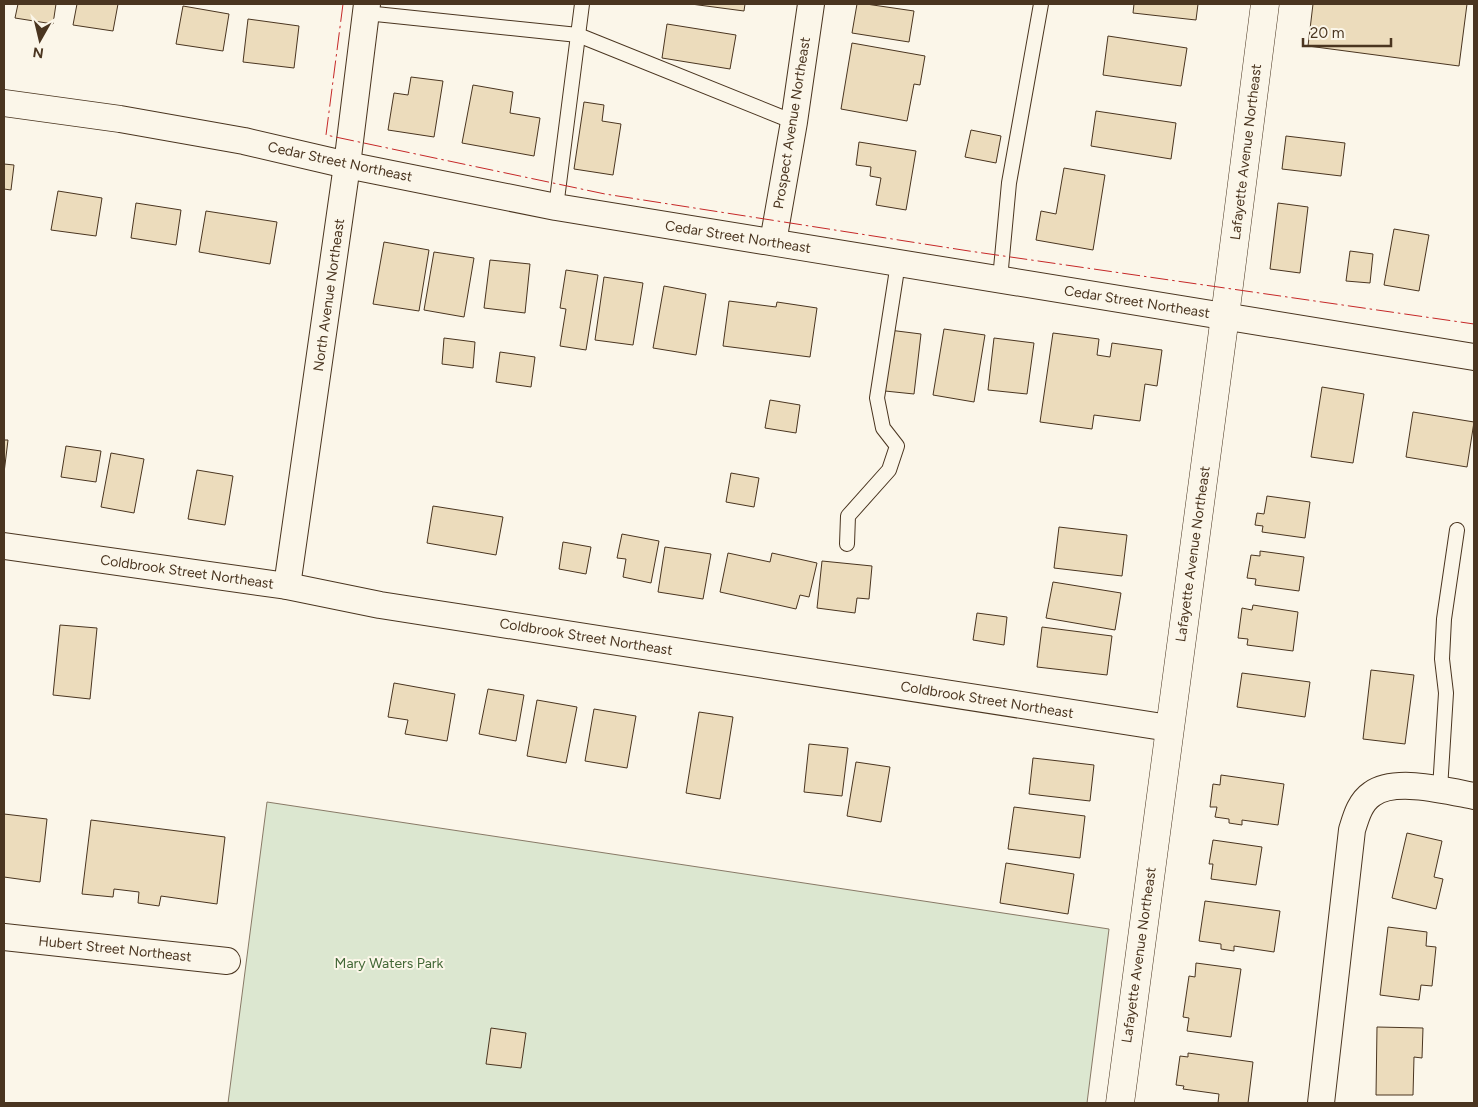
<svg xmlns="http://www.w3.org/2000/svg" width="1478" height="1107" font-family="Figtree,sans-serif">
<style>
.green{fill:#dce7d0;stroke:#887966}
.building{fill:#ecdcbc;stroke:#4a3520}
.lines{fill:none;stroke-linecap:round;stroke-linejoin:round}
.lane-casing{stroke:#4a3520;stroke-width:16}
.street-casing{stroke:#4a3520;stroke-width:28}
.secondary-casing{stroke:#4a3520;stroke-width:29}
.lane{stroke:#fbf6e9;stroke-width:14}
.street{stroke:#fbf6e9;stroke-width:26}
.secondary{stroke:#fbf6e9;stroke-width:28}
.power{stroke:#c62828;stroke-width:1;stroke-dasharray:18 4 2.5 4;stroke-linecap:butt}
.labels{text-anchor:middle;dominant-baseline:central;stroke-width:4;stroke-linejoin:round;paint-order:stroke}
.street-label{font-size:14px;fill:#4a3520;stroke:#fbf6e9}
.park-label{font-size:14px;fill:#436837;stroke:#fbf6e9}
</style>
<rect width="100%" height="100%" fill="#fbf6e9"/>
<path class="green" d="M267,802l842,127 -22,174h-859z"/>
<g class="building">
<path d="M18,4h38l-3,20 -38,-6z"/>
<path d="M77,4h41l-5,27 -40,-6z"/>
<path d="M691,4h54l-1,7z"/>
<path d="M857,4h9l48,7 -5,31 -57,-9z"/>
<path d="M1134,4h64l-2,16 -63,-7z"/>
<path d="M1313,4h154l-8,62 -151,-20z"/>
<path d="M183,6l46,8 -6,37 -47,-7z"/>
<path d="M248,19l51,7 -5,42 -51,-6z"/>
<path d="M667,24l69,11 -6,34 -68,-11z"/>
<path d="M1108,36l79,12 -6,38 -78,-11z"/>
<path d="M852,43l73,13 -5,29 -6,-1 -7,37 -66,-12z"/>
<path d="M411,77l32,4 -9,56 -46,-7 6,-37 14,2z"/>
<path d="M473,85l40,7 -3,21 30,5 -6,38 -72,-13z"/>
<path d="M584,102l20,3 -2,16 19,3 -8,51 -39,-6z"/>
<path d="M1096,111l80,12 -5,36 -80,-13z"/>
<path d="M971,130l30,6 -5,27 -31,-6z"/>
<path d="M1286,136l59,7 -4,33 -59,-7z"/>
<path d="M859,142l57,9 -10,59 -30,-5 5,-27 -11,-2 1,-9 -15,-2z"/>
<path d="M4,164l10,1 -3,25 -7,-1z"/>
<path d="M1064,168l41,7 -12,75 -57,-10 5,-29 15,3z"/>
<path d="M58,191l44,7 -6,38 -45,-6z"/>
<path d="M136,203l45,7 -5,35 -45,-7z"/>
<path d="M1278,203l30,4 -8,66 -30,-4z"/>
<path d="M206,211l71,11 -7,42 -71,-12z"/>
<path d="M1394,229l35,6 -10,56 -35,-6z"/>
<path d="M384,242l45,8 -10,61 -46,-7z"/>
<path d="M1350,251l23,3 -3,29 -24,-2z"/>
<path d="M434,252l40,6 -10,59 -40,-7z"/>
<path d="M490,260l40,4 -5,49 -41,-5z"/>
<path d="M566,270l32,5 -12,75 -26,-4 6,-37 -6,-1z"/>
<path d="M604,277l39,6 -10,62 -38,-5z"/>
<path d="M664,286l42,8 -10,61 -43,-7z"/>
<path d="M729,301l47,6 1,-5 40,6 -7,49 -87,-11z"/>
<path d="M881,329l40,5 -7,60 -29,-3 2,-20 -11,-1z"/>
<path d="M944,329l41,6 -11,67 -41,-7z"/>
<path d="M1053,333l46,6 -2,16 13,2 2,-14 50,7 -5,36 -12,-2 -5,37 -46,-6 -2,14 -52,-7z"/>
<path d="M444,338l31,4 -2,26 -31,-4z"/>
<path d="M994,338l40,5 -7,51 -39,-4z"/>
<path d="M500,352l35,5 -4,30 -35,-5z"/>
<path d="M1322,387l42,7 -11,69 -42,-6z"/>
<path d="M770,400l30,5 -4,28 -31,-5z"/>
<path d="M1413,412l61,10 -7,45 -61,-10z"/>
<path d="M4,440h4l-4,33z"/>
<path d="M66,446l35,5 -5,31 -35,-5z"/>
<path d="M111,453l33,6 -10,54 -33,-6z"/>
<path d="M197,470l36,6 -8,49 -37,-6z"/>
<path d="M731,473l28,5 -5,29 -28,-5z"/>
<path d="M1267,496l43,6 -5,36 -43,-6 1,-6 -8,-1 2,-12 7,1z"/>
<path d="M433,506l70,11 -7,38 -69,-12z"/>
<path d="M1059,527l68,8 -5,41 -68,-8z"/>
<path d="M622,534l37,7 -8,42 -28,-6 3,-18 -9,-1z"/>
<path d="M563,542l28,5 -5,27 -27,-5z"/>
<path d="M665,547l46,7 -8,45 -45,-7z"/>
<path d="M1260,551l44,6 -5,34 -44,-6 1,-6 -9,-1 4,-23 9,1z"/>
<path d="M728,553l42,9 2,-9 45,10 -8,34 -9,-2 -4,14 -76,-17z"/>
<path d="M822,561l50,5 -3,33 -12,-1 -2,15 -38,-5z"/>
<path d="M1053,582l68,11 -6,37 -69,-12z"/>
<path d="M1253,605l45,7 -5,39 -46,-6 1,-6 -10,-1 4,-30 10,2z"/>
<path d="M977,613l30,4 -3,28 -31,-5z"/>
<path d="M60,625l37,3 -7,71 -37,-4z"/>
<path d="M1042,627l70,9 -5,39 -70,-8z"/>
<path d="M1371,670l43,5 -9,69 -42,-5z"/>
<path d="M1242,673l68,9 -5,35 -68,-10z"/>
<path d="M394,683l61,11 -8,47 -42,-7 3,-14 -20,-3z"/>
<path d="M488,689l36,6 -8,46 -37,-7z"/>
<path d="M537,700l40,7 -11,56 -39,-7z"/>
<path d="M594,709l42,7 -9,52 -42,-7z"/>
<path d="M699,712l34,5 -13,82 -34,-6z"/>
<path d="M809,744l39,4 -6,48 -38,-4z"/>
<path d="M1033,758l61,7 -4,36 -61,-7z"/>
<path d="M856,762l34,5 -9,55 -34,-6z"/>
<path d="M1221,775l63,9 -6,41 -36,-5v5l-13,-2v-4l-14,-2 2,-10h-7l3,-23 7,1z"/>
<path d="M1014,807l71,9 -5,42 -72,-9z"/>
<path d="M4,814l43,5 -7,63 -36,-5z"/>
<path d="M91,820l134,17 -8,67 -56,-8 -2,10 -21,-3 1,-11 -25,-3 -1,8 -31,-3z"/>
<path d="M1407,833l35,8 -8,36 9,2 -7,30 -44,-11z"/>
<path d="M1213,840l49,7 -6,38 -45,-6 2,-15h-4z"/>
<path d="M1006,863l68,11 -6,40 -68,-11z"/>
<path d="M1205,901l75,10 -6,41 -40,-6v5l-13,-2v-5l-22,-3z"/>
<path d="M1388,927l39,5 -1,14 10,1 -4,39 -11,-1 -2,15 -39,-5z"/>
<path d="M1196,963l45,6 -10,68 -44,-6 2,-13 -6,-1 6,-41 6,1z"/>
<path d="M1377,1027l46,1 -1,30 -8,-1 -1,38h-37z"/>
<path d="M491,1028l35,5 -5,35 -35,-4z"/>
<path d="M1188,1053l65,9 -5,41h-30l1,-9 -36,-5 1,-3 -8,-1 4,-29 8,1z"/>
</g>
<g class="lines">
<g class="lane-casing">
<g id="lane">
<path d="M366,13l212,22 216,87"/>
<path d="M556,207l26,-203"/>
<path d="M1000,279l9,-96 32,-179"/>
<path d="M847,544l1,-28 41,-46 8,-24 -14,-18 -6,-30 21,-135"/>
<path d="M1440,789l6,-96 -4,-34 2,-40 13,-89"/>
</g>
</g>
<g class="street-casing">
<g id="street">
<path d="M4,103l116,16 124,22 103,24 209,42 918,150"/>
<path d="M773,242l21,-120 17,-118"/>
<path d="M4,546l283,40 93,19 789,123"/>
<path d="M287,586l60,-421 20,-161"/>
<path d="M4,937l223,24"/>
<path d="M1321,1103l31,-273c4,-13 8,-28 20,-36 23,-17 76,-3 102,2"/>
</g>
</g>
<g class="secondary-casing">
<path id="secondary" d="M1120,1103l105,-787 40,-312"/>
</g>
<use href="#lane" class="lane"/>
<use href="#street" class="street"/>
<use href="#secondary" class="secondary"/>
<path class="power" d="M343,4l-17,131 279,59 364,57 505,73"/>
</g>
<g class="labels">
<g class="street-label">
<text transform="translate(792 123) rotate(-81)">Prospect Avenue Northeast</text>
<text transform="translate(1246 152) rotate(-83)">Lafayette Avenue Northeast</text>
<text transform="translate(340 162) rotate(12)">Cedar Street Northeast</text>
<text transform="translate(738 237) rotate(9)">Cedar Street Northeast</text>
<text transform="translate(329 295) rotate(-82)">North Avenue Northeast</text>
<text transform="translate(1137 302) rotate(9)">Cedar Street Northeast</text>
<text transform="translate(1193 554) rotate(-82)">Lafayette Avenue Northeast</text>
<text transform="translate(187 572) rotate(8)">Coldbrook Street Northeast</text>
<text transform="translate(586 637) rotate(9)">Coldbrook Street Northeast</text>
<text transform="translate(987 700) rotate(9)">Coldbrook Street Northeast</text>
<text transform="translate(115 949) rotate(6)">Hubert Street Northeast</text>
<text transform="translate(1139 955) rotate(-82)">Lafayette Avenue Northeast</text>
</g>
<g class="park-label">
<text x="389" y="963">Mary Waters Park</text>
</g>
</g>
<rect width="1478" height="1107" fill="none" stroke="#4a3520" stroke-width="10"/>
<g transform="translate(40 40) rotate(188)" stroke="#fbf6e9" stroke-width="4" paint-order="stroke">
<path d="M0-4L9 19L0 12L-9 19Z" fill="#4a3520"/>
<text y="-8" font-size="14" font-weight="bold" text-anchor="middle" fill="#4a3520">N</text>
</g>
<path d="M1303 38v8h88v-8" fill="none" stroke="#4a3520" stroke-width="2.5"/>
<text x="1310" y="38" font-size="15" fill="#4a3520" stroke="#fbf6e9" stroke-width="4" paint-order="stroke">20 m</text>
</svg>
